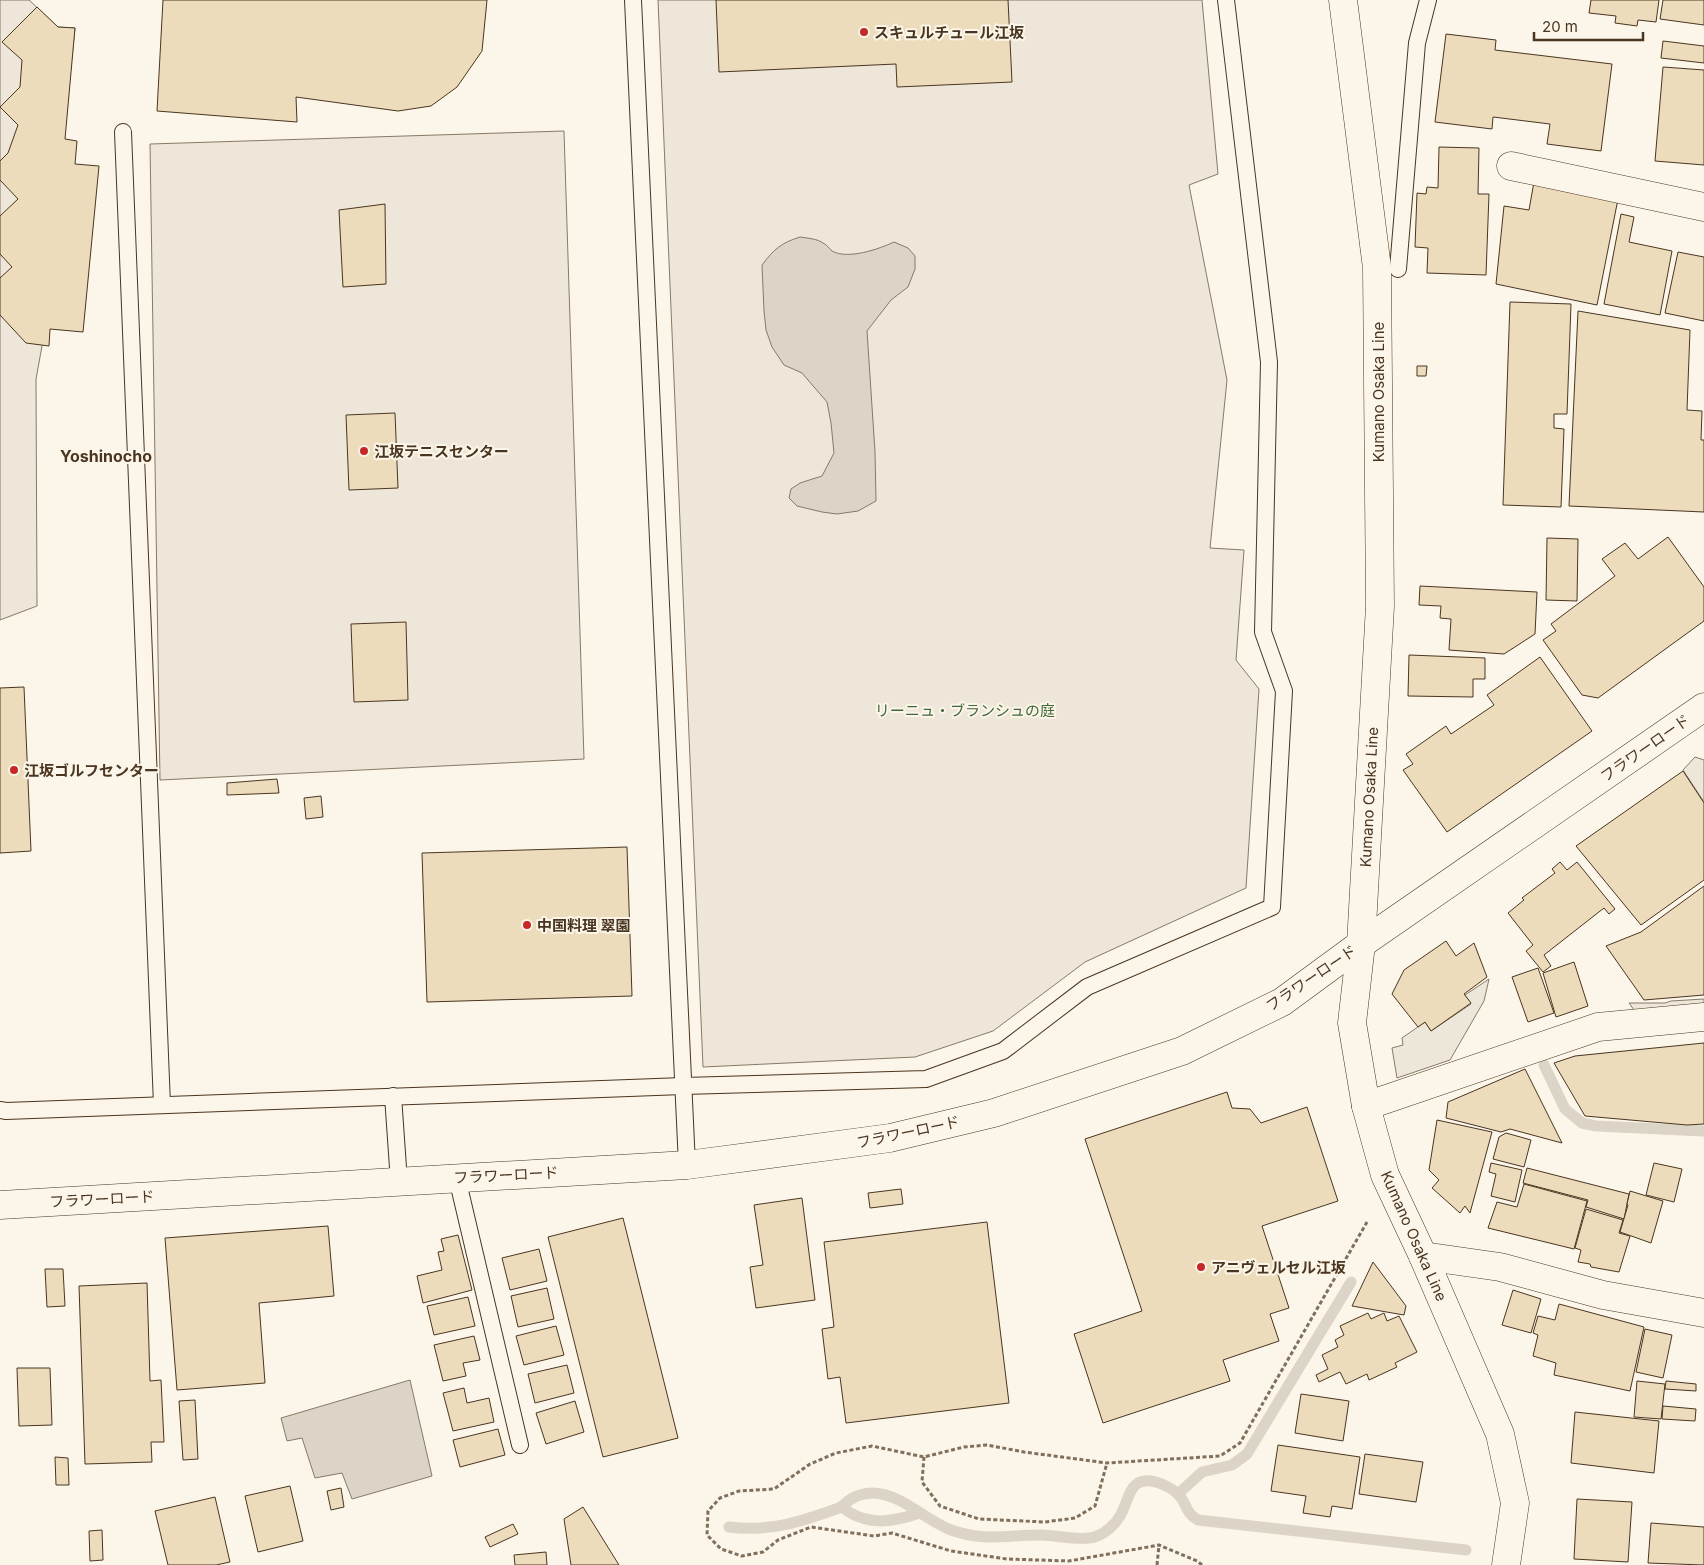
<svg xmlns="http://www.w3.org/2000/svg" width="1704" height="1565" font-family="Inter,'Noto Sans JP',sans-serif">
<style>
.green{fill:#ede6d9;stroke:#887966}
.parking{fill:#ede7d9;stroke:#887966}
.water{fill:#dcd4c6;stroke:#887966}
.lines{fill:none;stroke-linecap:round;stroke-linejoin:round}
.stream{stroke:#dcd4c6;stroke-width:11}
.building{fill:#ecdcbc;stroke:#4a3520}
.lane-casing{stroke:#4a3520;stroke-width:18}
.street-casing{stroke:#4a3520;stroke-width:29}
.secondary-casing{stroke:#4a3520;stroke-width:29}
.path{stroke:#7f6f5c;stroke-width:3;stroke-dasharray:4 2.5;stroke-linecap:butt}
.lane{stroke:#fbf6e9;stroke-width:16}
.street{stroke:#fbf6e9;stroke-width:28}
.secondary{stroke:#fbf6e9;stroke-width:28}
.poi-dot{fill:#c62828;stroke:#fbf6e9;stroke-width:2}
.labels{text-anchor:middle;dominant-baseline:central;stroke-width:4;stroke-linejoin:round;paint-order:stroke}
.poi-label{font-size:15px;font-weight:bold;fill:#4a3520;stroke:#fbf6e9;text-anchor:start}
.street-label{font-size:15px;fill:#4a3520;stroke:#fbf6e9}
.park-label{font-size:15px;fill:#436837;stroke:#fbf6e9}
.neighbourhood-label{font-size:16px;font-weight:bold;fill:#4a3520;stroke:#fbf6e9}
</style>
<rect width="100%" height="100%" fill="#fbf6e9"/>
<g class="green">
<path d="M0,0h29l29,27 17,1 -33,318 -6,33 1,227 -37,14z"/>
<path d="M658,0h544l16,174 -29,11 38,195 -17,168 34,2 -8,110 23,29 -13,199 -161,74 -92,69 -78,26 -212,10z"/>
<path d="M564,131l20,628 -424,21 -10,-636z"/>
</g>
<g class="parking">
<path d="M1695,757l9,3v42l-21,-32z"/>
<path d="M1489,979l-5,22 -34,59 -53,18 -5,-30 11,-3 -1,-7 23,-16 6,9 40,-27 -6,-9z"/>
<path d="M1704,999v7l-67,8 -8,-11h36l6,-2z"/>
</g>
<g class="water">
<path d="M800,237c7,1 18,2 23,6 4,2 6,5 9,8 16,9 47,-2 62,-9l14,6 7,8v13l-7,18 -17,13 -24,31 8,121 1,49 -18,10 -21,3 -15,-2 -25,-6 -8,-8 2,-9 9,-6 22,-7 12,-23 -3,-30 -4,-21 -25,-29 -18,-8 -12,-18 -6,-17 -2,-19 -2,-46c12,-16 19,-22 38,-28z"/>
<path d="M410,1380l22,96 -80,23 -10,-26 -27,5 -13,-40 -15,3 -6,-23z"/>
</g>
<g class="lines">
<g class="stream">
<path d="M1544,1065l21,44 17,14 14,3 108,5"/>
<path d="M1178,1494l24,-22 30,-7 15,-11 104,-172"/>
<path d="M842,1507c23,19 49,16 77,6"/>
<path d="M729,1527c42,5 71,-5 110,-19 4,-2 6,-4 9,-7 7,-5 16,-8 25,-8 29,1 52,27 78,37 34,12 55,5 89,5 16,0 34,5 49,3 14,-1 29,-15 34,-28 6,-13 8,-32 28,-29 8,1 21,7 27,13 9,9 7,19 20,26l268,30"/>
</g>
</g>
<g class="building">
<path d="M163,0h324l-5,51 -25,36 -26,19 -33,5 -102,-14 1,25 -140,-11z"/>
<path d="M716,0h292l4,82 -115,5 -1,-23 -177,8z"/>
<path d="M1591,0h68l-3,22 -18,-2 -1,6 -22,-3 1,-7 -27,-3z"/>
<path d="M1663,0h41v25l-44,-6z"/>
<path d="M37,7l21,20 17,1 -10,111 12,2 -2,23 24,2 -16,166 -33,-3 -1,17 -23,-3 -26,-28v-37l12,-11 -12,-13v-38l18,-17 -18,-19v-19l8,-8 10,-28 -18,-18 20,-20 2,-27 -20,-18z"/>
<path d="M1446,34l50,6 -1,10 117,14 -11,87 -54,-7 3,-20 -57,-7 -1,12 -57,-7z"/>
<path d="M1663,41l41,5v17l-43,-5z"/>
<path d="M1663,67l41,3v95l-49,-4z"/>
<path d="M1439,147l40,1 -1,46h11l-3,81 -59,-2 1,-25 -13,-1 2,-54 9,1 1,-7 11,1z"/>
<path d="M1535,176l84,18 -22,111 -101,-21 8,-78 25,4z"/>
<path d="M385,204l1,80 -43,3 -4,-77z"/>
<path d="M1621,214l13,3 -5,25 43,9 -12,64 -56,-11z"/>
<path d="M1678,252l26,5v64l-39,-8z"/>
<path d="M1510,302l61,2 -4,110h-13v14l10,1 -3,78 -58,-2z"/>
<path d="M1578,311l112,19 -3,80 15,1 -1,29h3v72l-135,-6z"/>
<path d="M1417,366h10l-1,10h-9z"/>
<path d="M395,413l3,75 -49,2 -3,-75z"/>
<path d="M1668,537l36,50v34l-106,77 -16,-3 -39,-55 13,-9 -5,-7 64,-48 -13,-17 23,-16 13,16z"/>
<path d="M1547,538l31,1 -1,62 -31,-1z"/>
<path d="M1420,586l117,6 -2,42 -31,20 -55,-4 2,-31 -11,-1 1,-12 -22,-1z"/>
<path d="M406,622l2,78 -54,2 -3,-78z"/>
<path d="M1409,655l76,3v21h-12v18l-65,-1z"/>
<path d="M1540,657l52,74 -145,101 -44,-62 10,-6 -7,-10 40,-28 5,8 43,-29 -7,-10z"/>
<path d="M24,687l7,164 -31,2v-165z"/>
<path d="M1683,771l21,32v77l-63,45 -65,-79z"/>
<path d="M277,779l2,14 -52,2v-12z"/>
<path d="M321,796l2,21 -17,2 -2,-21z"/>
<path d="M627,847l5,149 -205,6 -5,-149z"/>
<path d="M1560,862l7,8 10,-8 38,47 -6,5 -5,-6 -60,47 7,11 -8,6 -17,-21 7,-6 -25,-32 16,-13 -2,-2 33,-25 -3,-4z"/>
<path d="M1704,886v109l-60,5 -38,-54 35,-14z"/>
<path d="M1446,941l10,15 18,-13 13,34 -23,17 7,9 -40,28 -6,-9 -7,5 -26,-33 12,-24z"/>
<path d="M1574,962l14,44 -32,11 -13,-44z"/>
<path d="M1538,968l16,45 -26,9 -16,-45z"/>
<path d="M1704,1043v81l-17,1 -102,-9 -31,-53 21,-7z"/>
<path d="M1525,1069l37,74 -52,-14 -9,3 -55,-14 2,-16z"/>
<path d="M1227,1092l5,16 18,1 11,14 46,-16 31,94 -76,25 27,82 -19,6 9,27 -56,19 7,21 -127,42 -29,-89 68,-23 -57,-172z"/>
<path d="M1437,1120l55,12 -22,81 -5,-7 -5,7 -28,-25 7,-8 -10,-10z"/>
<path d="M1506,1133l25,7 -7,27 -31,-8 6,-22z"/>
<path d="M1491,1163l31,7 -7,32 -24,-6 5,-22 -7,-2z"/>
<path d="M1654,1163l28,6 -8,33 -28,-7z"/>
<path d="M1527,1168l102,26 -5,25 -38,-12 2,-7 -65,-17z"/>
<path d="M1524,1184l63,17 -13,48 -86,-21 9,-26 20,5z"/>
<path d="M901,1189l2,15 -33,4 -2,-15z"/>
<path d="M1630,1191l33,10 -12,42 -31,-11 8,-27 -1,-1z"/>
<path d="M802,1198l13,102 -59,8 -6,-41 13,-2 -9,-60z"/>
<path d="M1586,1209l37,11 -4,13 11,3 -11,36 -28,-5 -1,-3 -12,-2 3,-12 -6,-2z"/>
<path d="M623,1218l55,220 -75,19 -55,-220z"/>
<path d="M987,1222l22,181 -163,20 -6,-46 -12,2 -6,-50 12,-2 -10,-85z"/>
<path d="M328,1226l6,70 -75,7 6,80 -88,7 -12,-152z"/>
<path d="M458,1235l14,55 -49,13 -6,-27 25,-6 -4,-18 6,-1 -3,-12z"/>
<path d="M539,1249l8,32 -37,9 -8,-32z"/>
<path d="M1373,1262l33,44 -2,9 -52,-9z"/>
<path d="M45,1269h18l2,37 -18,1z"/>
<path d="M147,1283l3,98 11,-1 3,62h-13l1,20 -67,2 -6,-178z"/>
<path d="M547,1288l7,31 -36,8 -7,-31z"/>
<path d="M1513,1290l28,9 -10,34 -29,-8z"/>
<path d="M468,1297l7,29 -41,9 -7,-29z"/>
<path d="M1559,1304l85,23 -14,64 -76,-16 2,-12 -23,-7 5,-21 -5,-2 5,-17 17,4z"/>
<path d="M1368,1313l3,6 13,-6 3,8 12,-5 18,36 -22,11 2,4 -28,13 -2,-6 -21,10 -6,-12 -21,10 -3,-7 12,-6 -6,-14 16,-8 -3,-7 9,-5 -4,-9z"/>
<path d="M556,1326l8,29 -40,10 -8,-29z"/>
<path d="M1645,1329l27,6 -9,43 -27,-6z"/>
<path d="M474,1336l6,24 -17,3 3,13 -23,5 -9,-36z"/>
<path d="M567,1365l7,28 -39,10 -7,-29z"/>
<path d="M17,1368h33l2,57 -33,1z"/>
<path d="M1637,1381l28,3 -4,35 -27,-2z"/>
<path d="M1666,1381l30,3v7l-31,-2z"/>
<path d="M464,1388l3,15 22,-5 5,24 -41,9 -10,-38z"/>
<path d="M1301,1394l48,7 -6,40 -48,-8z"/>
<path d="M195,1400l3,59 -15,1 -4,-59z"/>
<path d="M575,1401l9,31 -38,12 -10,-31z"/>
<path d="M1663,1406l33,3 -1,12 -33,-2z"/>
<path d="M1575,1412l84,9 -5,52 -83,-10z"/>
<path d="M498,1429l7,26 -45,12 -7,-27z"/>
<path d="M1278,1445l82,12 -8,52 -20,-3 -2,11 -27,-4 3,-17 -35,-5z"/>
<path d="M1365,1454l58,8 -7,40 -57,-8z"/>
<path d="M55,1457l13,1 1,27h-13z"/>
<path d="M290,1486l13,55 -45,11 -13,-56z"/>
<path d="M341,1488l3,19 -13,3 -4,-19z"/>
<path d="M215,1497l15,65 -14,3h-48l-13,-54z"/>
<path d="M1577,1499l55,3 -4,60 -54,-3z"/>
<path d="M583,1507l36,58h-48l-7,-46z"/>
<path d="M1651,1523l53,4v38l-56,-2z"/>
<path d="M513,1524l5,10 -28,13 -5,-10z"/>
<path d="M102,1530l1,30 -13,1 -1,-30z"/>
<path d="M546,1552l1,13h-32l-1,-10z"/>
</g>
<g class="lines">
<g class="lane-casing">
<g id="lane">
<path d="M633,0l54,1165"/>
<path d="M123,132l39,973"/>
<path d="M1398,269l19,-226 11,-43"/>
<path d="M393,1096l6,86"/>
<path d="M0,1110l6,1 677,-25 243,-7 77,-28 84,-64 185,-80 12,-216 -21,-59 6,-270 -43,-362"/>
<path d="M457,1178l63,267"/>
</g>
</g>
<g class="street-casing">
<g id="street">
<path d="M1511,166l193,41"/>
<path d="M1366,1106l232,-79 106,-10"/>
<path d="M1423,1256l77,11 103,28 101,18"/>
</g>
</g>
<g class="secondary-casing">
<g id="secondary">
<path d="M1343,0l34,268 3,338 -19,338 -9,79 14,83 19,69 38,81 77,178 15,69 -9,62"/>
<path d="M0,1205l687,-40 203,-27 104,-25 188,-62 100,-49 79,-58 343,-237"/>
</g>
</g>
<g class="path">
<path d="M924,1457l-2,25 18,24 39,13 66,3 30,-4 20,-12 12,-43"/>
<path d="M1157,1565l2,-20"/>
<path d="M1202,1565l-5,-4 -38,-16 -90,16 -62,-2 -56,-8 -59,-18 -18,3 -63,-9 -33,13 -15,12 -21,4 -21,-7 -14,-14 1,-24 12,-13 19,-7 35,-2 36,-25 26,-11 36,-7 52,11 40,-10 23,-2 37,7 83,11 113,-7 20,-13 127,-221"/>
</g>
<use href="#lane" class="lane"/>
<use href="#street" class="street"/>
<use href="#secondary" class="secondary"/>
</g>
<g class="poi-dot">
<circle cx="864" cy="32" r="5"/>
<circle cx="364" cy="451" r="5"/>
<circle cx="14" cy="770" r="5"/>
<circle cx="527" cy="925" r="5"/>
<circle cx="1201" cy="1267" r="5"/>
</g>
<g class="labels">
<g class="poi-label">
<text x="874" y="32">スキュルチュール江坂</text>
<text x="374" y="451">江坂テニスセンター</text>
<text x="24" y="770">江坂ゴルフセンター</text>
<text x="537" y="925">中国料理 翠園</text>
<text x="1211" y="1267">アニヴェルセル江坂</text>
</g>
<g class="street-label">
<text transform="translate(1378 392) rotate(-90)">Kumano Osaka Line</text>
<text transform="translate(1645 748) rotate(-35)">フラワーロード</text>
<text transform="translate(1369 797) rotate(-87)">Kumano Osaka Line</text>
<text transform="translate(1311 978) rotate(-34)">フラワーロード</text>
<text transform="translate(908 1132) rotate(-12)">フラワーロード</text>
<text transform="translate(506 1175) rotate(-3)">フラワーロード</text>
<text transform="translate(102 1199) rotate(-3)">フラワーロード</text>
<text transform="translate(1414 1236) rotate(66)">Kumano Osaka Line</text>
</g>
<g class="park-label">
<text x="965" y="710">リーニュ・ブランシュの庭</text>
</g>
<g class="neighbourhood-label">
<text x="106" y="456">Yoshinocho</text>
</g>
</g>
<path d="M1534 32v8h109v-8" fill="none" stroke="#4a3520" stroke-width="2.5"/>
<text x="1542" y="32" font-size="15" fill="#4a3520" stroke="#fbf6e9" stroke-width="4" paint-order="stroke">20 m</text>
</svg>
